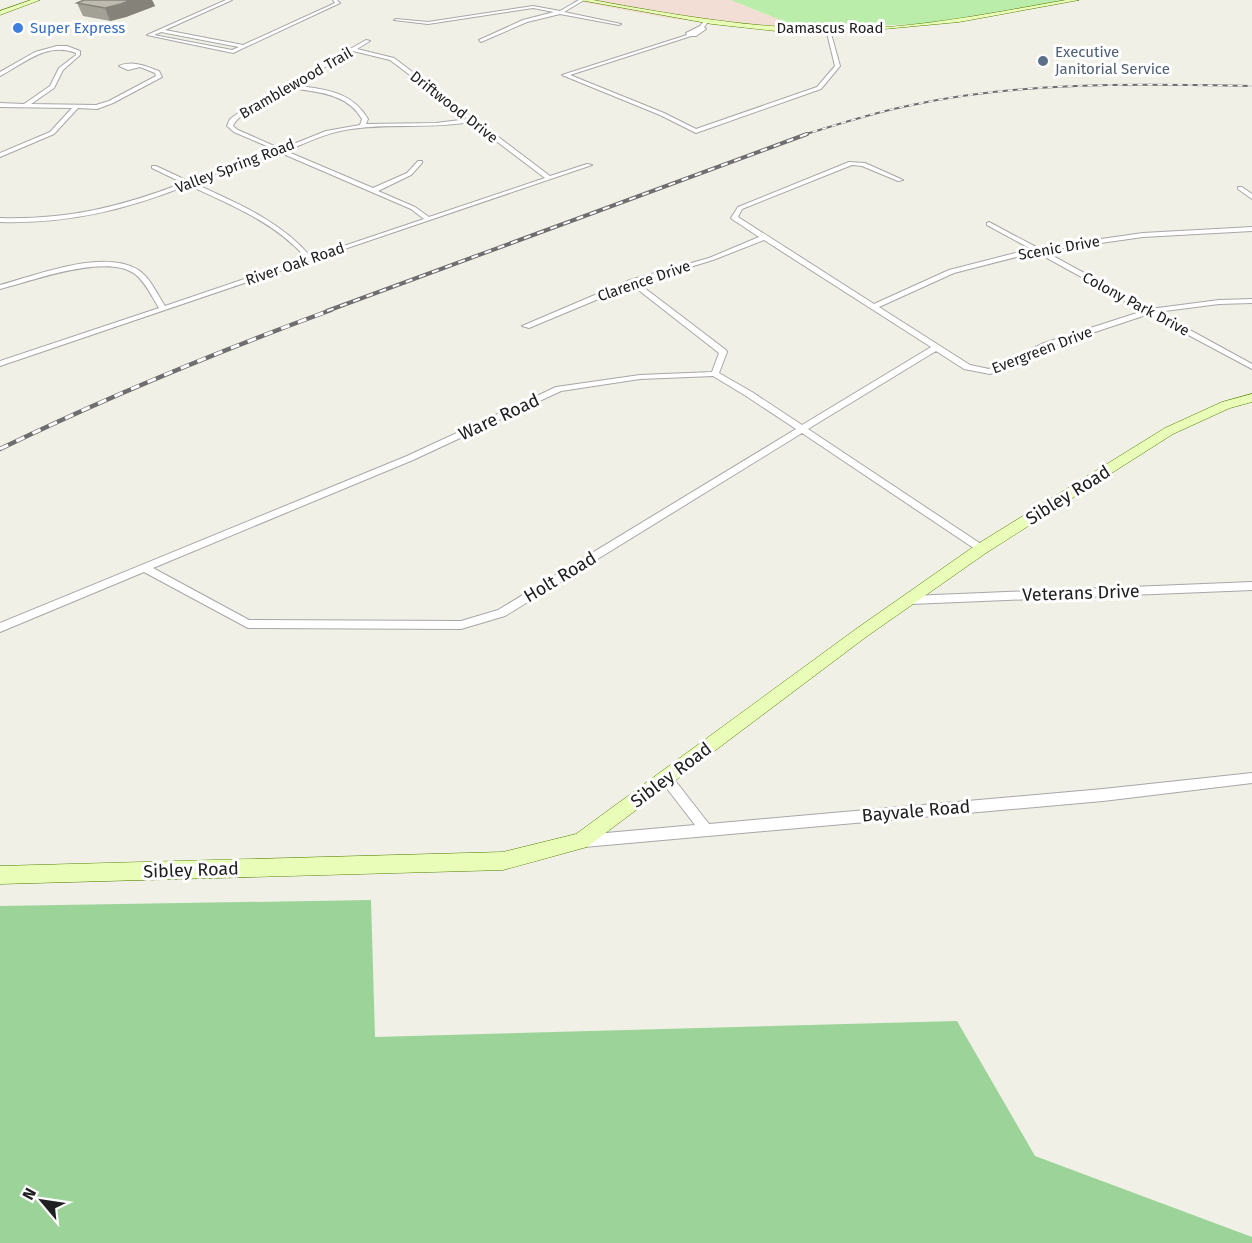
<svg xmlns="http://www.w3.org/2000/svg" width="1252" height="1243" font-family="'Fira Sans',sans-serif">
<style>
.commercial{fill:#f3ded5}
.grass{fill:#bbedaa}
.forest{fill:#9cd399}
.lines{fill:none;stroke-linecap:round;stroke-linejoin:round}
.street-casing{stroke:#a7a7a7;stroke-width:2}
.secondary-casing{stroke:#527f00;stroke-width:1}
.street{fill:#fff;fill-rule:evenodd}
.secondary{fill:#e9fdb9;fill-rule:evenodd}
.rail-far2-casing{stroke:#6e6e6e;stroke-width:2}
.rail-far1-casing{stroke:#6e6e6e;stroke-width:4}
.rail-casing{stroke:#6e6e6e;stroke-width:4.5}
.rail-far2{stroke:#fff;stroke-width:1.5;stroke-dasharray:5;stroke-linecap:butt}
.rail-far1{stroke:#fff;stroke-width:2;stroke-dasharray:7;stroke-linecap:butt}
.rail{stroke:#fff;stroke-width:3;stroke-dasharray:9;stroke-linecap:butt}
.wall{fill:#a3a096}
.shaded-wall{fill:#85827a}
.building{fill:#bebaaf;stroke:#85827a;stroke-width:1.5}
.shop-dot{fill:#3f7fe0;stroke:#fff;stroke-width:2}
.service-dot{fill:#5c6f8a;stroke:#fff;stroke-width:2}
.labels{text-anchor:middle;dominant-baseline:central;stroke-width:6;stroke-linejoin:round;paint-order:stroke}
.far-shop-label{font-size:15px;fill:#366cbe;stroke:#fff;text-anchor:start}
.far-street-label{font-size:15px;fill:#202020;stroke:#fff}
.far-service-label{font-size:15px;fill:#4e5e75;stroke:#fff;text-anchor:start}
.street-label{font-size:18px;fill:#202020;stroke:#fff}
</style>
<rect width="100%" height="100%" fill="#f1f0e6"/>
<path class="commercial" d="M570,0h161l69,28 -128,-9z"/>
<path class="grass" d="M731,0h334l-143,24 -122,4z"/>
<path class="forest" d="M371,900l4,137 582,-16 78,135 217,81v6h-1252v-337z"/>
<g class="lines">
<g class="street-casing">
<g id="street">
<path d="M226,0h6l-67,30 78,15 90,-41 2,-1 -2,-3h4l3,3 -107,50 -86,-18zM161,32l78,15 -7,3 -78,-15z"/>
<path d="M579,0h5l-20,12 57,12 -2,1 -59,-11 -33,8 -46,20 -2,-2 44,-20 31,-8 -21,-4 -105,16 -34,-4 2,-1 32,3 105,-16 27,5z"/>
<path d="M704,21l4,1 -4,5 2,2 -10,7h-5l-121,39 94,38 32,16 121,-42 18,-21 -9,-37 4,1 10,36 -19,23 -125,44 -36,-18 -98,-40 125,-40 -1,-2 14,-7z"/>
<path d="M366,40l4,1 -13,8 37,9 156,118 37,-12 5,1 -592,201v-5l159,-53c-7,-11 -13,-25 -24,-34 -29,-21 -103,7 -135,15v-4c37,-10 101,-36 137,-16 13,8 20,25 28,37l141,-48c-30,-35 -77,-54 -118,-73 -63,25 -120,39 -188,37v-4c67,2 121,-11 183,-35l-31,-15v-2h4l32,15 42,-17 46,-14 -42,-18 -7,-6 3,-7 11,-8zM353,51l37,9 78,59 -32,4 -70,1 2,-5c-17,-29 -44,-29 -74,-34zM290,88c27,4 57,5 72,31l-2,6 -34,6 -45,18 -43,-19 -5,-4c4,-13 44,-31 57,-38zM471,122l74,56 -116,39 -14,-10 -37,-16 33,-16 11,-12v-2h-4l-11,12 -34,15 -87,-37c22,-9 42,-19 65,-22 40,-6 80,0 120,-7zM281,153l130,56 13,10 -113,38c-30,-36 -76,-55 -118,-74l41,-17z"/>
<path d="M57,46h10l13,5v4l-17,15 -9,18 -23,16 65,1 13,-4 47,-25 -1,-3 -15,-6 -12,3 -9,-4c13,-6 26,0 40,5l3,6 -49,26 -16,6 -19,-1 -24,26 -54,23v-4l50,-21 22,-24 -72,-1v-4l24,1 26,-18 9,-18 17,-13v-2c-29,-11 -50,9 -74,22l-2,1v-4l35,-20z"/>
<path d="M849,162l16,1 38,17 -5,1 -36,-15 -10,-1 -110,44 -4,8 136,87 75,-34 82,-21 -44,-24v-2l2,-1 49,26 105,-15 109,-6v4l-109,6 -99,14 106,58 69,-9 33,-1v4l-33,1 -62,8 95,52v5l-103,-55 -99,33 -60,27 -26,-5 -28,-18 -128,78 176,117 2,3 -2,3 -3,1 -179,-120 -297,183 -44,13 -213,-1 -104,-56 -144,60v-9l407,-167 149,-69 84,-12 72,-3 7,-19 -87,-68 -103,43 -7,-2 108,-46 79,-22 50,-21 -27,-18 -1,-1 7,-11zM764,240l167,107 -129,78 -50,-33 -33,-19 8,-21 -1,-2 -88,-67 75,-23zM1036,252l107,59 -99,32 -55,26 -19,-4 -91,-58 75,-34zM713,376l33,20 50,33 -298,181 -37,11 -212,-1 -96,-52 260,-108 148,-69 79,-12z"/>
<path d="M1238,187h4l10,7v5l-14,-10z"/>
<path d="M1252,582v8l-341,14 -5,-4 5,-4z"/>
<path d="M666,773l4,1 39,50 394,-35 149,-16v10l-149,18 -519,46 -4,-2 -2,-4 2,-4 4,-2 111,-10 -33,-43 -2,-4 2,-4z"/>
</g>
</g>
<g class="secondary-casing">
<g id="secondary">
<path d="M31,0h9l-40,15v-4z"/>
<path d="M580,0h13c81,15 163,29 246,29 76,0 152,-16 227,-29h13l-120,22 -118,11 -65,-2 -64,-7z"/>
<path d="M1252,394v8l-22,6 -57,26 -187,119 -120,84 -279,210 -84,23 -503,14v-18l503,-14 73,-18 280,-205 120,-84 189,-117 57,-26z"/>
</g>
</g>
<use href="#street" class="street"/>
<use href="#secondary" class="secondary"/>
<g class="rail-far2-casing">
<path id="rail-far2" d="M803,135c36,-11 72,-23 109,-30 112,-24 227,-21 340,-19"/>
</g>
<g class="rail-far1-casing">
<path id="rail-far1" d="M327,311l480,-177"/>
</g>
<g class="rail-casing">
<path id="rail" d="M0,449c109,-53 217,-97 331,-139"/>
</g>
<use href="#rail-far2" class="rail-far2"/>
<use href="#rail-far1" class="rail-far1"/>
<use href="#rail" class="rail"/>
</g>
<path class="wall" d="M84,0h68l3,6 -29,11 -16,4 -27,-5 -6,-13z"/>
<path class="shaded-wall" d="M131,0h21l3,6 -29,11 -16,4 -5,-13z"/>
<path class="building" d="M84,0h47l-10,4 -16,4 -28,-5z"/>
<circle class="shop-dot" cx="18" cy="28" r="6"/>
<circle class="service-dot" cx="1043" cy="61" r="6"/>
<g class="labels">
<g class="far-shop-label">
<text x="30" y="28">Super Express</text>
</g>
<g class="far-street-label">
<text x="830" y="28">Damascus Road</text>
<text transform="translate(296 83) rotate(-30)">Bramblewood Trail</text>
<text transform="translate(454 107) rotate(38)">Driftwood Drive</text>
<text transform="translate(235 166) rotate(-21)">Valley Spring Road</text>
<text transform="translate(1059 248) rotate(-10)">Scenic Drive</text>
<text transform="translate(295 264) rotate(-19)">River Oak Road</text>
<text transform="translate(644 281) rotate(-19)">Clarence Drive</text>
<text transform="translate(1136 304) rotate(28)">Colony Park Drive</text>
<text transform="translate(1042 350) rotate(-21)">Evergreen Drive</text>
</g>
<g class="far-service-label">
<text x="1055" y="52">Executive<tspan x="1055" dy="17">Janitorial Service</tspan></text>
</g>
<g class="street-label">
<text transform="translate(499 417) rotate(-25)">Ware Road</text>
<text transform="translate(1068 495) rotate(-32)">Sibley Road</text>
<text transform="translate(560 577) rotate(-31)">Holt Road</text>
<text transform="translate(1081 593) rotate(-2)">Veterans Drive</text>
<text transform="translate(671 775) rotate(-37)">Sibley Road</text>
<text transform="translate(916 811) rotate(-5)">Bayvale Road</text>
<text transform="translate(191 870) rotate(-2)">Sibley Road</text>
</g>
</g>
<g transform="translate(42 1201) rotate(299)" stroke="#ffffff" stroke-width="4.5" paint-order="stroke">
<path d="M0-4.5L10 22L0 15L-10 22Z" fill="#202020"/>
<text y="-9" font-size="16" font-weight="bold" text-anchor="middle" fill="#202020">N</text>
</g>
</svg>
